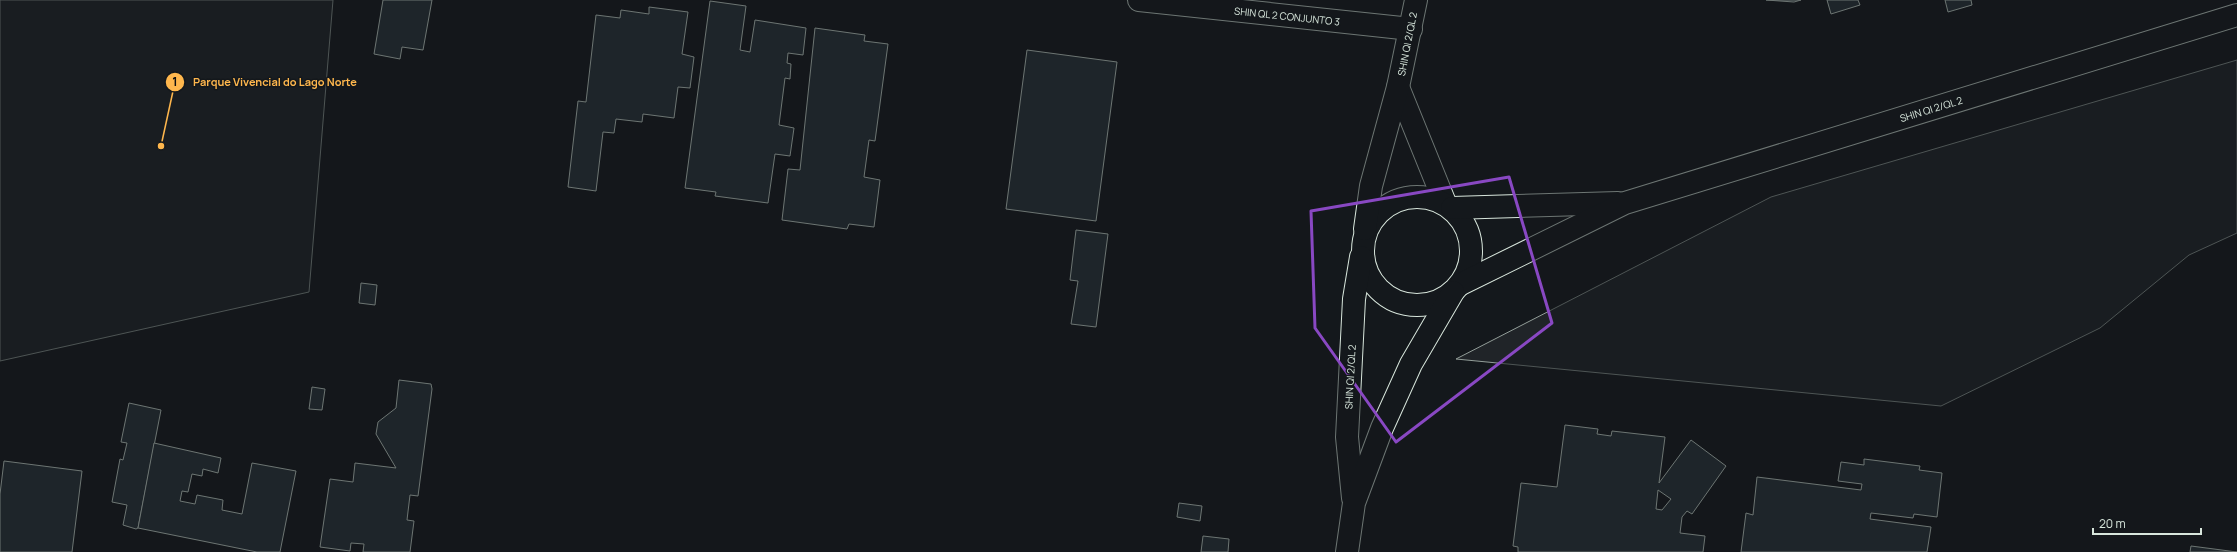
<svg xmlns="http://www.w3.org/2000/svg" width="2237" height="552" font-family="Manrope,sans-serif">
<style>
.green{fill:#202428;stroke:#939e99}
.building{fill:#2c363c;stroke:#d8e6dc;fill-rule:evenodd}
.lines{fill:none;stroke-linecap:round;stroke-linejoin:round}
.minor-casing{stroke:#d8e6dc;stroke-width:24}
.minor{stroke:#14181c;stroke-width:22}
.marked{fill:none;stroke:#8948c3;stroke-width:3;stroke-linejoin:round}
.labels{text-anchor:middle;dominant-baseline:central;stroke-width:3;stroke-linejoin:round;paint-order:stroke}
.street-label{font-size:10px;fill:#d8e6dc;stroke:#14181c}
.leader{fill:none;stroke:#ffb74d;stroke-width:1.5}
.callout-dot{fill:#ffb74d;stroke:#14181c;stroke-width:1.5}
.mark-label{font-size:12px;text-anchor:middle;font-weight:bold;fill:#111}
.callout-label{font-size:11px;text-anchor:middle;font-weight:bold;fill:#ffb74d;stroke:#14181c;stroke-width:3;stroke-linejoin:round;paint-order:stroke}
</style>
<rect width="100%" height="100%" fill="#14181c"/>
<g class="green">
<path d="M0,0h333l-24,292 -309,69z"/>
<path d="M2237,60v173l-48,22 -89,73 -159,78 -485,-47 315,-162z"/>
</g>
<g class="building">
<path d="M383,0h49l-9,50 -21,-3 -2,12 -26,-5z"/>
<path d="M1766,0h35l-7,2z"/>
<path d="M1827,0h31l2,5 -29,9z"/>
<path d="M1945,0h26l1,5 -24,7z"/>
<path d="M710,1l36,5 -6,44 10,2 5,-32 51,8 -3,27 -15,-2 -1,10 4,1 -1,15 -5,-1 -6,47 15,3 -4,28 -15,-2 -7,49 -53,-7 1,-4 -31,-4z"/>
<path d="M649,7l39,5 -6,42 12,3 -4,31 -12,-1 -4,31 -31,-4 -1,8 -26,-3 -2,14 -11,-1 -7,59 -28,-4 10,-86 8,1 10,-87 24,3 1,-8 28,4z"/>
<path d="M815,28l50,7 -1,6 24,3 -13,97 -6,-1 -5,37 16,3 -6,47 -25,-3 -2,5 -65,-9 6,-51 12,1z"/>
<path d="M1027,50l90,12 -21,159 -90,-12z"/>
<path d="M1076,230l32,4 -12,93 -25,-3 7,-43 -8,-1z"/>
<path d="M361,283l16,2 -2,20 -16,-2z"/>
<path d="M399,380l32,4 1,5 -14,107 -8,-1 -3,25 7,1 -4,31h-47l1,-8 -13,-1 -1,8 -30,-4 10,-68 23,3 2,-19 41,5 -20,-34 2,-12 18,-14z"/>
<path d="M312,387l13,2 -3,21 -13,-1z"/>
<path d="M129,403l32,7 -23,118 -2,1 -13,-4 4,-20 -15,-3 8,-43 3,1 4,-17 -6,-1z"/>
<path d="M1565,425l33,4 -1,5 14,2 1,-5 53,6 -6,46 32,-43 35,26 -34,48 -5,-3 -5,6 -2,16 25,3 -2,16h-185v-5l-5,-1 8,-63 36,4zM1658,490l13,9 -9,11 -6,-1z"/>
<path d="M154,443l67,15 -3,15 -15,-4 -1,7 -10,-2 -4,18 -6,-1 -2,10 15,3 2,-9 26,5 -1,10 20,4 10,-51 44,8 -16,81h-23l-119,-24z"/>
<path d="M1864,459l56,7 -1,4 23,3 -5,44 -23,-3 -1,4 -42,-5 -1,6 61,8 -4,25h-186l5,-39 7,2 4,-38 104,13 1,-6 -24,-3 3,-19 23,3z"/>
<path d="M4,461l78,10 -10,81h-72v-58z"/>
<path d="M1179,503l23,3 -2,15 -23,-4z"/>
<path d="M1203,536l26,3 -1,13h-27z"/>
<path d="M2191,546l46,6h-47z"/>
</g>
<g class="lines">
<g class="minor-casing">
<g id="minor">
<path d="M1139,0l272,29"/>
<path d="M1398,87l47,116"/>
<circle cx="1417" cy="251" r="54"/>
<path d="M1452,208l166,-5"/>
<path d="M1365,229l6,-43 27,-99 18,-87"/>
<path d="M1461,284l164,-81 612,-188"/>
<path d="M1353,498l-6,-61 7,-138 7,-42"/>
<path d="M1347,552l7,-49 28,-75 29,-64 42,-72"/>
</g>
</g>
<use href="#minor" class="minor"/>
</g>
<path d="M0 0H2237V552H0ZM1509,177l43,146 -156,119 -81,-114 -4,-117z" fill="#14181c" fill-opacity=".55" fill-rule="evenodd"/>
<path class="marked" d="M1509,177l43,146 -156,119 -81,-114 -4,-117z"/>
<g class="labels">
<g class="street-label">
<text transform="translate(1287 16) rotate(6)">SHIN QL 2 CONJUNTO 3</text>
<text transform="translate(1407 44) rotate(-79)">SHIN QI 2/QL 2</text>
<text transform="translate(1931 109) rotate(-17)">SHIN QI 2/QL 2</text>
<text transform="translate(1350 377) rotate(-87)">SHIN QI 2/QL 2</text>
</g>
</g>
<path class="leader" d="M161 146L175 82"/>
<g class="callout-dot">
<circle cx="161" cy="146" r="4"/>
<circle cx="175" cy="82" r="10"/>
</g>
<g class="mark-label">
<text x="175" y="86">1</text>
</g>
<g class="callout-label">
<text x="275" y="86">Parque Vivencial do Lago Norte</text>
</g>
<path d="M2093 528v6h108v-6" fill="none" stroke="#d8e6dc" stroke-width="2"/>
<text x="2099" y="528" font-size="12" fill="#d8e6dc" stroke="#14181c" stroke-width="3" paint-order="stroke">20 m</text>
</svg>
